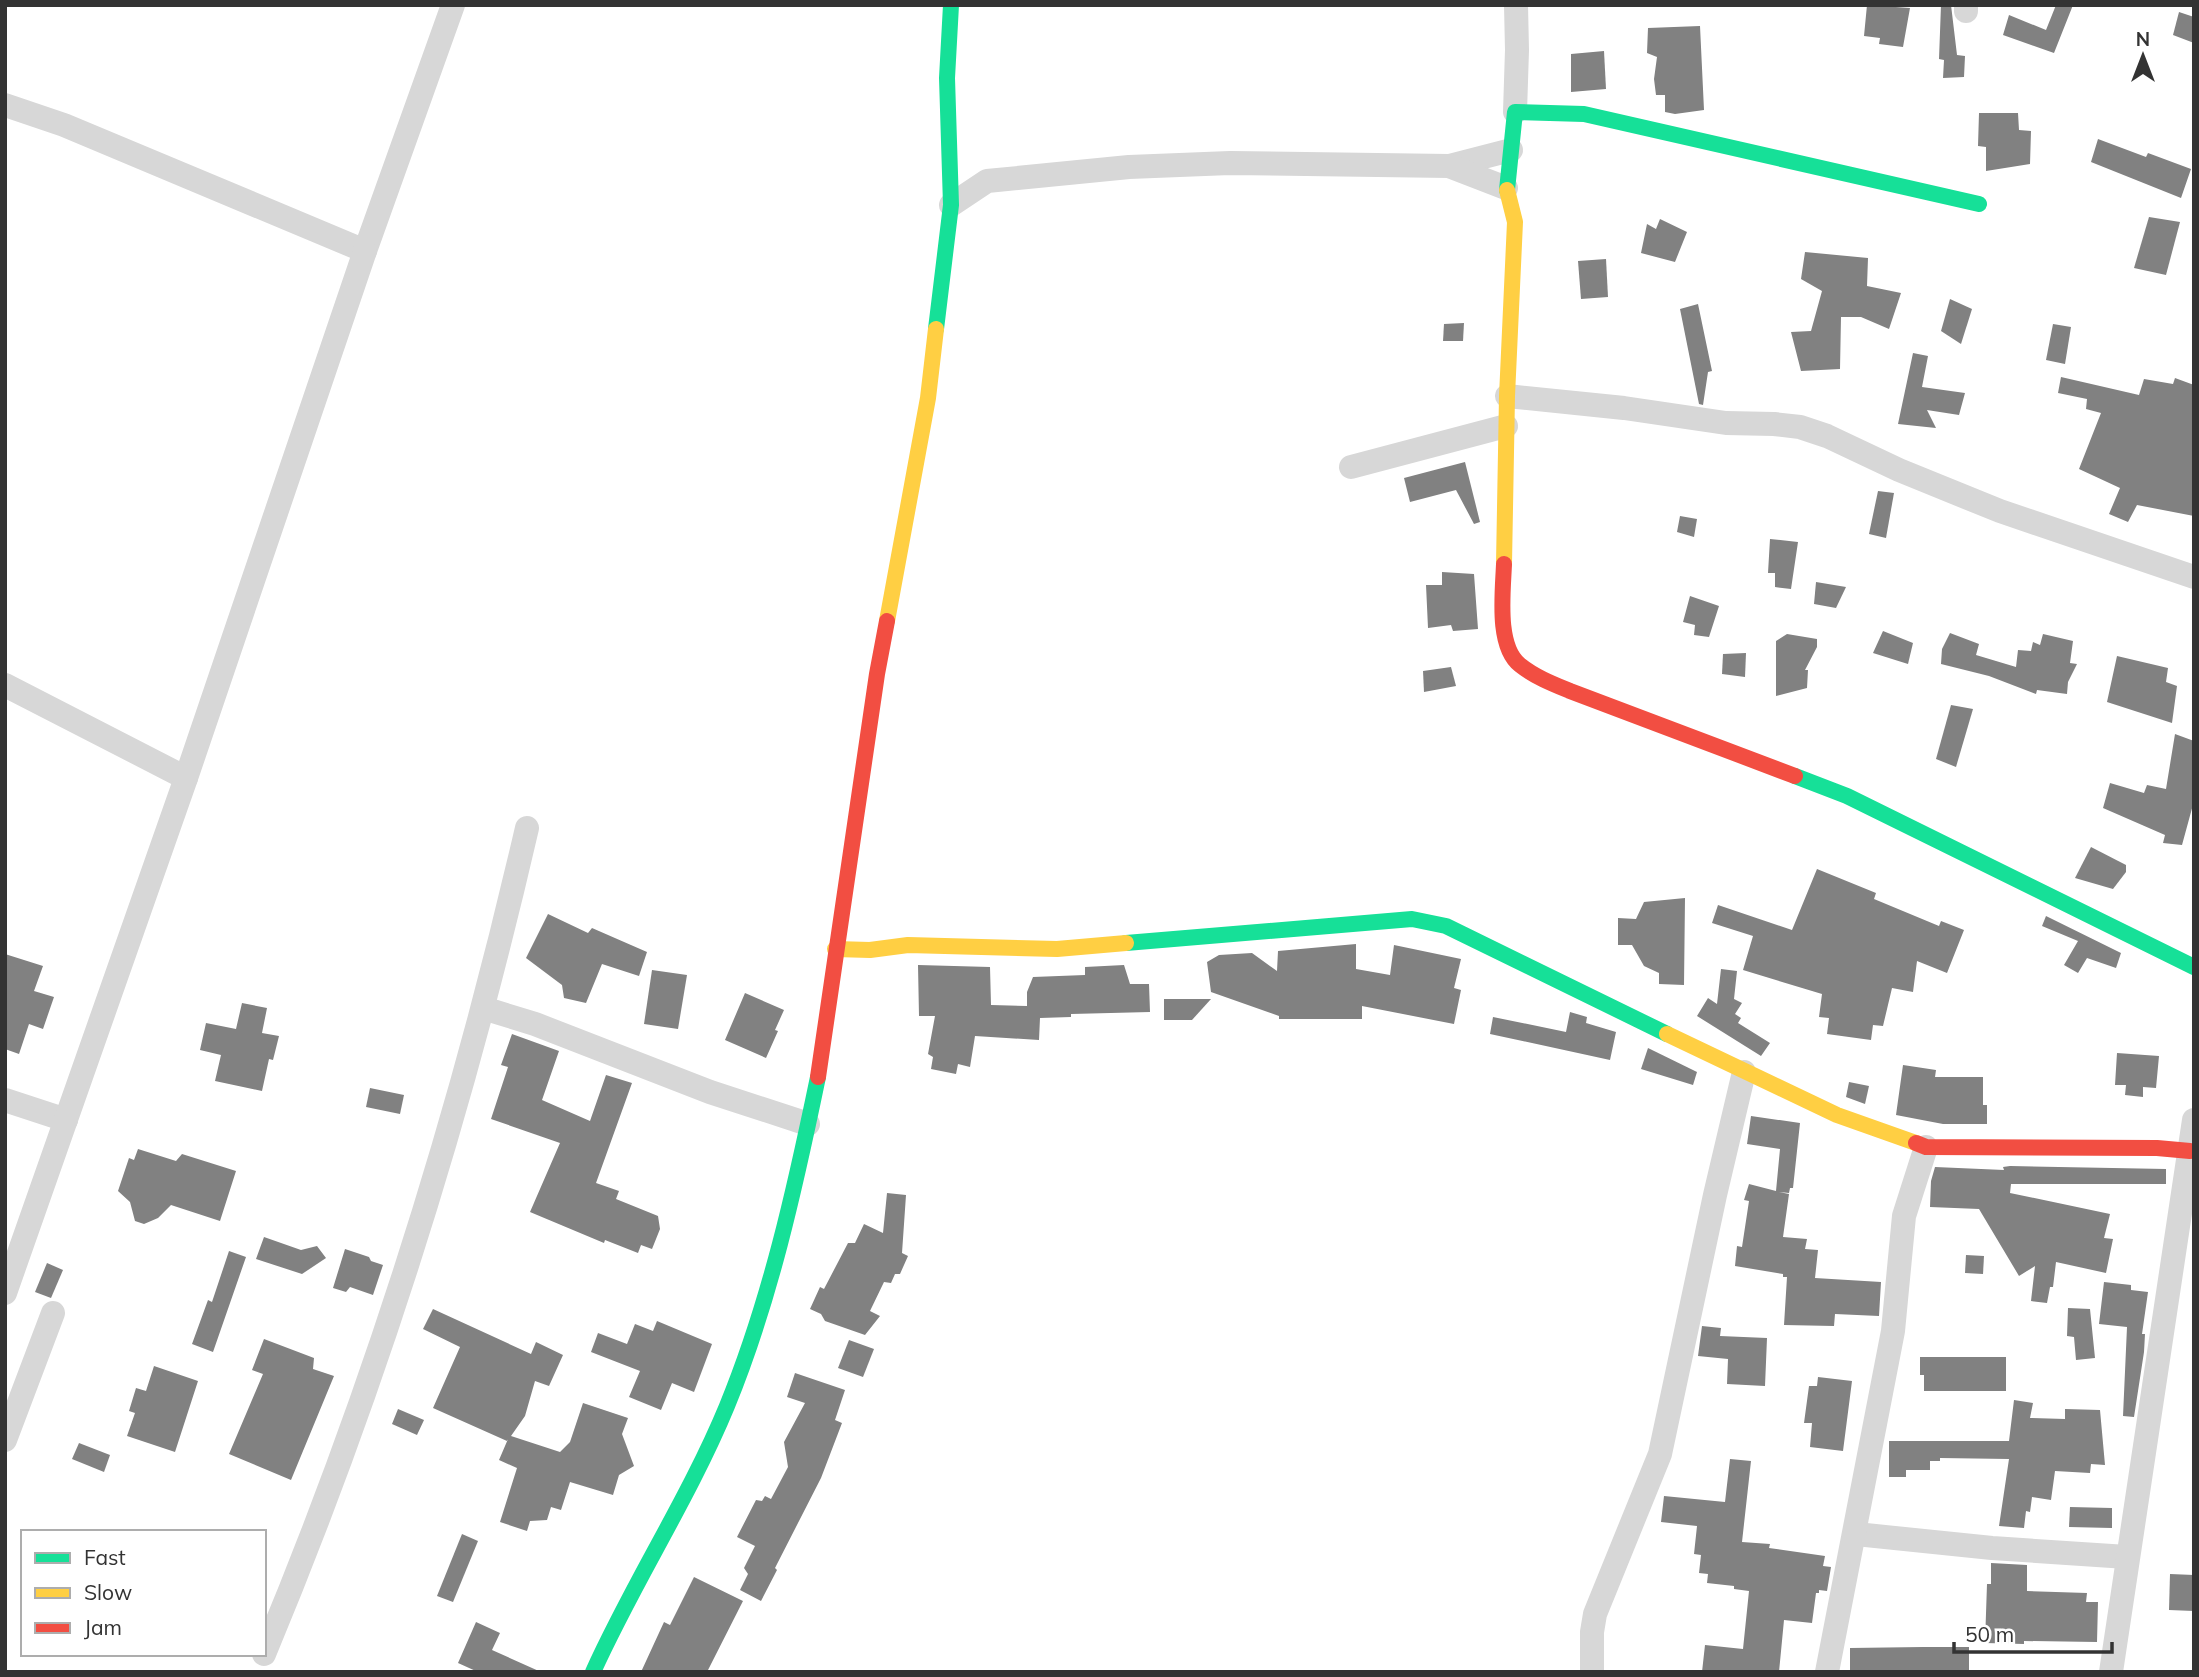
<svg xmlns="http://www.w3.org/2000/svg" width="2199" height="1677" font-family="Mulish,sans-serif">
<style>
.building{fill:#818181}
.lines{fill:none;stroke-linecap:round;stroke-linejoin:round}
.street{stroke:#d7d7d7;stroke-width:24}
.fast{stroke:#16e098;stroke-width:16}
.slow{stroke:#ffcf43;stroke-width:16}
.jam{stroke:#f24e42;stroke-width:16}
</style>
<rect width="100%" height="100%" fill="#fff"/>
<g class="building">
<path d="M1867,5l43,3 -7,39 -24,-3 1,-6 -16,-2z"/>
<path d="M1941,5h10l6,50 8,1 -1,21 -21,1 1,-18 -5,-1z"/>
<path d="M2056,5h17l-19,48 -51,-18 6,-20 37,15z"/>
<path d="M2179,12l15,5v26l-21,-8z"/>
<path d="M1700,26l4,84 -29,4 -10,-2v-17h-9l-2,-16 3,-22 -10,-4 1,-25z"/>
<path d="M1604,51l2,38 -35,3v-38z"/>
<path d="M1979,113h39l1,17 12,1 -1,33 -44,7v-24l-8,-1z"/>
<path d="M2098,139l48,18 2,-4 43,16 -10,29 -90,-36z"/>
<path d="M2149,217l31,5 -14,53 -32,-7z"/>
<path d="M1660,219l27,13 -12,30 -34,-9 6,-29 9,5z"/>
<path d="M1805,252l63,6 -1,28 34,7 -12,36 -28,-12h-20l-1,52 -39,2 -10,-39 20,-1 11,-40 -21,-12z"/>
<path d="M1606,259l2,38 -27,2 -3,-38z"/>
<path d="M1950,299l22,10 -11,35 -20,-13z"/>
<path d="M1698,304l14,67 -4,1 -5,33 -4,-1 -19,-95z"/>
<path d="M1464,323l-1,18h-20l1,-17z"/>
<path d="M2053,324l18,3 -6,37 -19,-4z"/>
<path d="M1913,353l15,3 -6,31 43,6 -6,22 -32,-5 9,18 -38,-4z"/>
<path d="M2061,377l78,18 5,-16 29,5 2,-6 19,7v131l-57,-11 -9,17 -19,-8 11,-26 -41,-19 22,-56 -15,-4 1,-10 -29,-6z"/>
<path d="M1465,462l15,60 -6,2 -18,-34 -46,12 -6,-24z"/>
<path d="M1878,491l16,2 -8,45 -17,-4z"/>
<path d="M1680,516l17,3 -3,18 -17,-5z"/>
<path d="M1770,539l28,3 -7,47 -16,-2v-14h-7z"/>
<path d="M1442,572l32,2 4,55 -25,2 -2,-6 -23,3 -2,-43h16z"/>
<path d="M1816,582l30,5 -10,21 -22,-4z"/>
<path d="M1690,596l29,10 -10,31 -15,-2 1,-10 -12,-3z"/>
<path d="M1883,631l30,12 -5,21 -35,-11z"/>
<path d="M1950,633l29,11 -3,11 40,12 2,-17 13,1 2,-9 7,3 3,-11 30,7 -3,22 7,1 -9,18 -1,12 -30,-4 -1,4 -47,-18 -48,-12 1,-15z"/>
<path d="M1787,634l30,5v8l-12,23h3l-1,18 -31,8v-55z"/>
<path d="M1746,653l-1,24 -23,-3 1,-20z"/>
<path d="M2117,656l51,12 -2,14 11,4 -5,37 -65,-21z"/>
<path d="M1451,667l5,19 -32,6 -1,-21z"/>
<path d="M1951,705l22,4 -17,58 -20,-8z"/>
<path d="M2175,734l19,7v60l-12,44 -19,-2 2,-8 -62,-27 7,-25 34,10 3,-8 19,4z"/>
<path d="M2091,847l35,18v7l-13,17 -38,-11z"/>
<path d="M1817,869l59,24 -2,6 65,27 2,-5 23,9 -17,43 -30,-12 -4,31 -21,-4 -9,38 -10,-1 -2,15 -44,-6 2,-16 -10,-1 3,-23 -79,-24 10,-34 -41,-13 6,-18 74,25z"/>
<path d="M1685,898l-1,87 -25,-1v-11l-15,-7 -12,-21h-14v-27l18,1 8,-17z"/>
<path d="M548,914l40,19 4,-5 55,24 -8,24 -37,-12 -16,39 -22,-5 -2,-13 -36,-27z"/>
<path d="M2046,916l75,37 -5,15 -29,-10 -9,15 -14,-8 14,-24 -36,-15z"/>
<path d="M1356,944v25l34,6 4,-30 67,14 -7,29 7,2 -7,34 -92,-18v13h-83v-3l-68,-24 -4,-30 12,-7 33,-2 25,18 1,-20z"/>
<path d="M5,954l38,12 -9,25 20,6 -11,32 -14,-5 -10,30 -14,-5z"/>
<path d="M918,965l72,2 1,38 36,1v-14l6,-15 52,-2v-8l39,-2 6,19h19l1,28 -79,2v3l-31,1 -1,22 -64,-4 -5,31 -12,-3 -2,10 -25,-5 2,-12 -5,-3 7,-38h-16z"/>
<path d="M1721,969l16,2 -3,28 8,4 -7,11 6,4 -3,5 32,20 -9,13 -64,-40 11,-18 9,6z"/>
<path d="M652,970l35,5 -9,54 -34,-5z"/>
<path d="M745,993l39,17 -9,20 3,1 -12,27 -41,-18z"/>
<path d="M1164,999h47l-19,21h-28z"/>
<path d="M242,1003l25,5 -5,25 17,3 -6,24 -4,-1 -7,32 -47,-10 6,-26 -21,-5 6,-27 30,6z"/>
<path d="M1570,1012l17,5 -1,6 30,9 -6,28 -120,-26 3,-17 73,15z"/>
<path d="M512,1034l47,17 -17,49 48,21 16,-46 26,8 -36,100 23,8 -3,8 42,17 2,13 -8,20 -11,-4 -3,8 -33,-13 -1,3 -74,-31 30,-69 -69,-24 17,-52 -7,-2z"/>
<path d="M1648,1048l49,24 -4,13 -52,-16z"/>
<path d="M2117,1053l42,3 -3,32 -13,-1v10l-18,-2 1,-10h-11z"/>
<path d="M1903,1065l33,5 -1,7h48v28h4v19h-44l-47,-9z"/>
<path d="M1849,1082l20,4 -4,18 -19,-7z"/>
<path d="M370,1088l34,7 -4,19 -34,-7z"/>
<path d="M1751,1116l49,7 -7,65h-3l-1,5 -10,-1 10,2 -6,43 24,2 -2,10 13,1 -3,28 66,4 -2,34 -44,-2 -1,12 -50,-1 3,-48h-4v-3l-48,-8 2,-20 5,1 7,-46 -5,-1 5,-16 27,7 4,-42 -33,-5z"/>
<path d="M138,1149l38,12 6,-7 54,17 -16,50 -49,-16 -13,13 -14,6 -9,-3 -5,-19 -12,-11 11,-33 5,2z"/>
<path d="M2010,1166l156,3v15h-155l-1,9 100,21 -6,24 9,1 -7,34 -50,-11 -3,25h-3l-3,16 -16,-2 4,-35 -16,10 -40,-67 -49,-2 1,-26 4,-14 69,3 -1,-3z"/>
<path d="M887,1193l19,2 -4,58 6,3 -8,18h-5l-4,9 -7,-1 -14,29 10,5 -15,19 -40,-14 -4,-7 -11,-5 10,-22 4,2 24,-46h7l9,-19 19,9z"/>
<path d="M264,1237l37,13 16,-4 9,12 -24,16 -46,-15z"/>
<path d="M345,1249l24,8 2,4 12,4 -10,30 -23,-8 -4,5 -13,-4z"/>
<path d="M229,1251l17,6 -33,95 -21,-8 16,-44 4,2z"/>
<path d="M1966,1255l18,1 -1,18 -18,-1z"/>
<path d="M47,1263l16,7 -12,28 -16,-6z"/>
<path d="M2104,1282l27,3v5l17,2 -6,42h3l-1,18 -10,65 -11,-1 4,-89 -28,-3z"/>
<path d="M2068,1308l22,1 5,49 -19,2 -2,-23 -7,-1z"/>
<path d="M433,1309l98,45 5,-12 27,13 -14,31 -14,-5 -10,35 -14,20 49,16 10,-10 13,-39 45,15 -6,16 12,32 -15,9 -6,20 -43,-13 -9,28 -10,-3 -4,13 -17,1 -3,10 -27,-9 17,-54 -18,-8 9,-21 -1,2 -74,-33 27,-61 -37,-18z"/>
<path d="M657,1321l55,23 -18,48 -22,-9 -11,27 -32,-13 11,-26 -49,-19 7,-19 29,11 8,-20 18,7z"/>
<path d="M1702,1326l19,2 -1,8 47,2 -2,48 -38,-2 1,-25 -30,-3z"/>
<path d="M264,1339l50,19 -1,11 21,7 -43,104 -62,-26 34,-80 -11,-4z"/>
<path d="M849,1340l25,9 -11,28 -25,-9z"/>
<path d="M1920,1357h86v34h-82v-16h-4z"/>
<path d="M154,1366l44,15 -23,71 -48,-16 8,-23 -6,-2 7,-23 10,3z"/>
<path d="M795,1373l50,17 -10,30 7,3 -21,55 -46,90 2,2 -16,31 -21,-11 8,-16 -4,-6 11,-22 -18,-9 19,-37 6,1 3,-5 6,3 17,-32 -4,-25 21,-39 -18,-6z"/>
<path d="M1818,1377l34,4 -9,70 -33,-4 2,-24h-8l5,-37h8z"/>
<path d="M2014,1400l19,3 -3,15 35,1v-10l35,1 5,55 -14,-1 -1,9 -35,-2 -4,29 -19,-3 -2,15 -4,-1 -2,17 -25,-2 10,-67 -69,-1v3h-10v9h-24v7h-17v-36h120z"/>
<path d="M398,1409l26,11 -7,15 -25,-11z"/>
<path d="M79,1443l31,12 -6,17 -32,-13z"/>
<path d="M1730,1459l21,2 -9,81 28,2 -1,4 56,8 -2,10 8,1 -4,24 -8,-1v3h-3l-4,30 -28,-3 -5,52h-77l3,-27 38,4 6,-58 -15,-2v-3l-27,-3 1,-9 -9,-1 2,-18 -7,-1 3,-28 -36,-4 3,-26 61,6z"/>
<path d="M2070,1507l42,1v20l-43,-1z"/>
<path d="M462,1534l16,7 -25,61 -16,-6z"/>
<path d="M1991,1563l36,2v26l60,2 -1,9h12l-1,40 -73,-1v3l-39,-1 2,-59h4z"/>
<path d="M2170,1574l24,1v36l-25,-1z"/>
<path d="M694,1577l49,24 -36,71h-66l23,-50 6,3z"/>
<path d="M476,1622l24,11 -8,17 49,22h-63l-20,-9z"/>
<path d="M1923,1647h46v25h-119v-24z"/>
</g>
<g class="lines">
<g class="street">
<path d="M1966,5v6"/>
<path d="M5,105l59,20 301,126 88,-246"/>
<path d="M1515,112l2,-62 -1,-45"/>
<path d="M1449,166l62,-16"/>
<path d="M951,205l36,-24 142,-14 101,-4 219,3 57,22"/>
<path d="M1507,396l117,12 102,15 48,1 26,3 27,9 72,34 101,41 194,66"/>
<path d="M1351,467l155,-41"/>
<path d="M5,685l181,93"/>
<path d="M483,1008l52,16 175,68 98,32"/>
<path d="M5,1100l61,20"/>
<path d="M5,1293l181,-515 179,-527"/>
<path d="M5,1440l48,-127"/>
<path d="M1856,1534l136,14 135,9"/>
<path d="M264,1654c112,-268 198,-544 263,-826"/>
<path d="M1592,1672v-40l3,-18 65,-160 55,-259 29,-123"/>
<path d="M1827,1672l66,-341 11,-115 22,-69"/>
<path d="M2111,1672l83,-552"/>
</g>
<g class="fast">
<path d="M1507,190l8,-78 69,2 395,90"/>
<path d="M936,329l15,-124 -4,-127 4,-73"/>
<path d="M1795,776l52,20 347,171"/>
<path d="M1126,943l286,-24 34,7 221,108"/>
<path d="M593,1672c41,-91 96,-174 134,-266 43,-105 68,-218 91,-329"/>
</g>
<g class="slow">
<path d="M1504,564l3,-168 8,-174 -8,-32"/>
<path d="M887,621l41,-223 8,-69"/>
<path d="M835,949l35,1 38,-5 149,4 69,-6"/>
<path d="M1667,1034l170,81 79,28"/>
</g>
<g class="jam">
<path d="M1504,564c-1,28 -8,82 16,101 15,12 33,19 50,26l225,85"/>
<path d="M818,1077l59,-403 10,-53"/>
<path d="M1916,1143l10,4 231,1 33,3"/>
</g>
</g>
<rect width="2199" height="1677" fill="none" stroke="#333333" stroke-width="14"/>
<rect x="21" y="1530" width="245" height="126" fill="#ffffff" stroke="#adadad" stroke-width="2"/>
<rect x="35" y="1553" width="35" height="10" fill="#16e098" stroke="#adadad" stroke-width="2"/>
<text x="84" y="1565" font-size="21" fill="#333333">Fast</text>
<rect x="35" y="1588" width="35" height="10" fill="#ffcf43" stroke="#adadad" stroke-width="2"/>
<text x="84" y="1600" font-size="21" fill="#333333">Slow</text>
<rect x="35" y="1623" width="35" height="10" fill="#f24e42" stroke="#adadad" stroke-width="2"/>
<text x="84" y="1635" font-size="21" fill="#333333">Jam</text>
<g transform="translate(2143 56)" stroke="#ffffff" stroke-width="5" paint-order="stroke">
<path d="M0-5L12 26L0 18L-12 26Z" fill="#333333"/>
<text y="-10" font-size="19" font-weight="bold" text-anchor="middle" fill="#333333">N</text>
</g>
<path d="M1954 1642v10h158v-10" fill="none" stroke="#333333" stroke-width="3.5"/>
<text x="1965" y="1642" font-size="21" fill="#333333" stroke="#ffffff" stroke-width="5" paint-order="stroke">50 m</text>
</svg>
